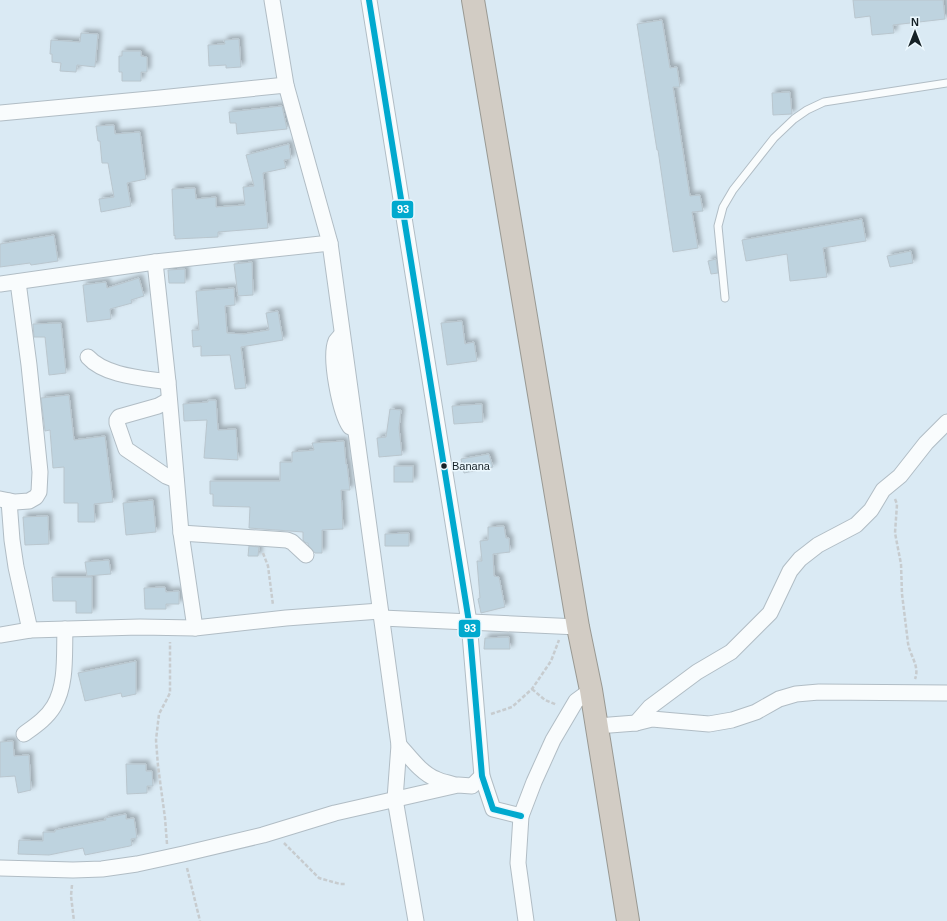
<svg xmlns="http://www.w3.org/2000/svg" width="947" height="921" font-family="Arial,sans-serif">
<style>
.building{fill:#bed3df;stroke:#b9c6ce;filter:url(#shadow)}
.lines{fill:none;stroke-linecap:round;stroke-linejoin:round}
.lane-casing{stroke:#b1bdc5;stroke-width:9}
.street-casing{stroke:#b1bdc5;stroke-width:17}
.highway-casing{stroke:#999993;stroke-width:24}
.path{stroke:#c7cccf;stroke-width:2.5;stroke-dasharray:4 2;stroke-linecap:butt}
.lane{stroke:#f9fcfd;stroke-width:7}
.street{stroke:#f9fcfd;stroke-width:15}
.highway{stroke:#d2ccc4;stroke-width:22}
.bus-1-casing{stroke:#ecf8fe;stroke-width:9}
.bus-1{stroke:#00a9ce;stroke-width:6}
.bus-dot{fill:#152126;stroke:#ecf8fe;stroke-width:1.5}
.labels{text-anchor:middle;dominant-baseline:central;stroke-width:3;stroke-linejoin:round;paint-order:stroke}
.bus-label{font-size:11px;fill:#152126;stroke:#ecf8fe;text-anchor:start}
.line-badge{stroke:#ecf8fe;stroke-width:1.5}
.badge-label{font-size:11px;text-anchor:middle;font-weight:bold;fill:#fff}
</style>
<defs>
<filter id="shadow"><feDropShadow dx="3.5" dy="-3.5" stdDeviation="2" flood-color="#0004"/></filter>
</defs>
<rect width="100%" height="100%" fill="#daeaf4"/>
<g class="building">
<path d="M853,0h90l2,19 -52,6 1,8 -22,2 -2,-19 -15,2z"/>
<path d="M662,20l8,48 7,-1 3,20h-7l17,109 10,-1 3,16 -11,1 6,36 -25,4 -15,-102h-1l-20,-126z"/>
<path d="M81,33l17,1 -3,33 -18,-2 -1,7 -16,-1 1,-8 -9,-1v-8h-2l1,-14 29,2z"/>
<path d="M239,39l2,28 -15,1v-3l-17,1 -1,-21 17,-1 -1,-4z"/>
<path d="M122,51h19v5l6,1v15h-6v9h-19v-9h-3v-16h3z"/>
<path d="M790,92l2,22 -19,1 -1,-22z"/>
<path d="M282,106l5,23 -50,5 -1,-11h-6l-1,-11z"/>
<path d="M114,125l1,9 25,-2 6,47 -19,4 4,23 -30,6 -2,-13 15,-2 -6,-34h-6l-2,-22h-2l-2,-15z"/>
<path d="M289,144l2,15 -7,1 2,8 -23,5 5,55 -50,4v5l-43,2v-4l-1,1 -2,-47 23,-1 1,11 20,-2v10l29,-2 -2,-18 11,-1 -8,-31z"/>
<path d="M862,219l4,22 -43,7 4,29 -37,4 -3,-27 -41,7 -4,-21z"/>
<path d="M54,235l4,26 -27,4 -1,-2 -30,4v-23z"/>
<path d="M911,251l2,12 -23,4 -3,-11z"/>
<path d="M716,259l2,14 -7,1 -3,-13z"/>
<path d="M252,262l1,33 -15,1 -4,-32z"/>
<path d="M185,269v14h-16l-1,-13z"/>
<path d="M139,278l5,18 -13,4 1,3 -22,6 1,10 -24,3 -4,-37 23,-3 1,6z"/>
<path d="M234,288l1,17 -10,1 2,27 17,1 25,-4 -3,-17 12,-2 5,29 -42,7 5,41 -11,1 -5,-34 -29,1v-10l-8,1 -1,-17h7l-3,-39z"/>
<path d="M462,321l3,23 9,-2 3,19 -30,4 -6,-42z"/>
<path d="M61,323l5,50 -17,2 -4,-38h-11l-1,-13z"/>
<path d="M69,395l5,45 31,-4 8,66 -19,2 1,18h-17v-19h-14v-36l-11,1 -3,-38 -5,1 -4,-33z"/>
<path d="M208,400h8l2,30 18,-1 2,31 -34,-2 3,-38 -23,1 -1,-17 25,-2z"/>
<path d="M482,404l1,18 -29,2 -2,-18z"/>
<path d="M390,409l11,1 -2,18 3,27 -23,2 -2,-19 9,-1z"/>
<path d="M344,441l2,23h1l3,26h-9l2,39 -21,1v23h-7l-7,-8v-2h-2l-3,-3v-8l-54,-4 1,-21 -37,-1v-12h-3v-13h70v-19h12v-10l22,-2 -2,-7z"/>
<path d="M489,454l4,13 -29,6 -3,-14z"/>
<rect x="394" y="466" width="19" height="16"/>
<path d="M153,500l3,32 -30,3 -3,-32z"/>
<path d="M48,516l1,28 -24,1 -2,-28z"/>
<path d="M504,526l2,12h3l1,14 -17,2 1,22 5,1 6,30 -24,6 -3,-14 2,-1 -3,-37h5l-2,-20 8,-1v-13z"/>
<path d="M409,533v13h-24v-12z"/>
<path d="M249,546l10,1 -1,9h-10z"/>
<path d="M109,560l2,14 -24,2 -2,-14z"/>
<path d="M52,577h40v36h-16v-12h-23z"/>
<path d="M165,587l1,5 13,-1v13h-13v5h-21l-1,-21z"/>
<path d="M509,637l1,12h-26l1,-11z"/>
<path d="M136,661v33l-14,3 -1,-4 -36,8 -7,-28z"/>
<path d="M13,741l1,15 15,-1 2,35 -13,3 -3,-17 -15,1v-35z"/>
<path d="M126,764h20v7h6l1,15h-6v7l-20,1z"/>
<path d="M126,814v5l8,-1 3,20 -6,1 1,6 -2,1 -45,9 -2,-7 -34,7 -31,-1 1,-14 24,1v-9h12v-2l51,-10 -1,-2z"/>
</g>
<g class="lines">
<g class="lane-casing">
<path id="lane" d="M725,298l-7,-72 5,-19 10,-17 41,-52 20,-19 13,-9 17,-8 123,-19"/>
</g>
<g class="street-casing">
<g id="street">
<path d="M272,0l14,85 44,158 69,502 -4,54 21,122"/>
<path d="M369,0l100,622 13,154 11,33 28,7"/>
<path d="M0,113l160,-15 126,-13"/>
<path d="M155,262l13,120 13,151 14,95"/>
<path d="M0,284l155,-22 175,-19"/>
<path d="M342,334c-2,2 -4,5 -6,7 -7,16 4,72 14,86"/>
<path d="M88,357c17,19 55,21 80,25"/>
<path d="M169,400l-11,6 -39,11 -2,3v3l9,26 40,27 10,4"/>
<path d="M0,499l15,3 14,-1 7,-4 3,-5 1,-20 -11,-107 -11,-83"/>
<path d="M9,501l3,39 4,27 14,63"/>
<path d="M181,533l106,7 5,2 14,13"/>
<path d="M382,618l196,9"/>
<path d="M0,635l30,-5 110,-3 55,1 91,-10 94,-7"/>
<path d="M636,723l14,-16 47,-35 34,-20 39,-39 20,-42 10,-12 18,-14 38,-20 15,-15 12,-20 17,-14 26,-33 21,-21"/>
<path d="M597,726l39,-3 16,-4 57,5 23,-4 24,-8 23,-13 17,-5 23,-2 128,1"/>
<path d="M24,734c11,-8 23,-16 30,-28 13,-22 10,-52 11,-77"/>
<path d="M399,745c11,12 22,28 37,34 6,3 13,4 19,6"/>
<path d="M0,868l73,2 29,-1 35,-5 46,-10 80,-19 72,-22 123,-28 14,1 10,-10"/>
<path d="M526,921l-8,-58 3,-47 13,-34 19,-42 23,-39 15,-11"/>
</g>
</g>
<g class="highway-casing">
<path id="highway" d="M473,0l105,627 13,63 37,231"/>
</g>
<g class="path">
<path d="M895,499l2,5 -2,29 6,31 1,30 6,49c2,13 12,23 7,36"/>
<path d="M263,553l5,13 5,39"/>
<path d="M532,689l13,11 12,5"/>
<path d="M491,714l21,-7 20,-18 19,-28 8,-21"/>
<path d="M284,843l35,35 21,6h6"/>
<path d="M167,844l-2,-26 -7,-52 -2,-26 3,-26 11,-21v-51"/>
<path d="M187,868l13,53"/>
<path d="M72,885l-1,11 3,25"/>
</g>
<use href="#lane" class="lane"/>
<use href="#street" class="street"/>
<use href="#highway" class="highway"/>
<g class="bus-1-casing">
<path id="bus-1" d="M369,0l100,622 13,154 11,33 28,7"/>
</g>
<use href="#bus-1" class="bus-1"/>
</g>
<circle class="bus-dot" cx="444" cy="466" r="3.5"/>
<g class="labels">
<g class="bus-label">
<text x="452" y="466">Banana</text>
</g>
</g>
<g class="line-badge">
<rect x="391" y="200" width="23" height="19" rx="4" fill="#00a9ce"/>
<rect x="458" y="619" width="23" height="19" rx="4" fill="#00a9ce"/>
</g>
<g class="badge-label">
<text x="403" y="213">93</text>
<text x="470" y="632">93</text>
</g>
<g transform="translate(915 32)" stroke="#ecf8fe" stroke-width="3" paint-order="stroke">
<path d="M0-3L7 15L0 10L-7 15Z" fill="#152126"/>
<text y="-6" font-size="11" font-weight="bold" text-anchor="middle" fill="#152126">N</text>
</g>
</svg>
